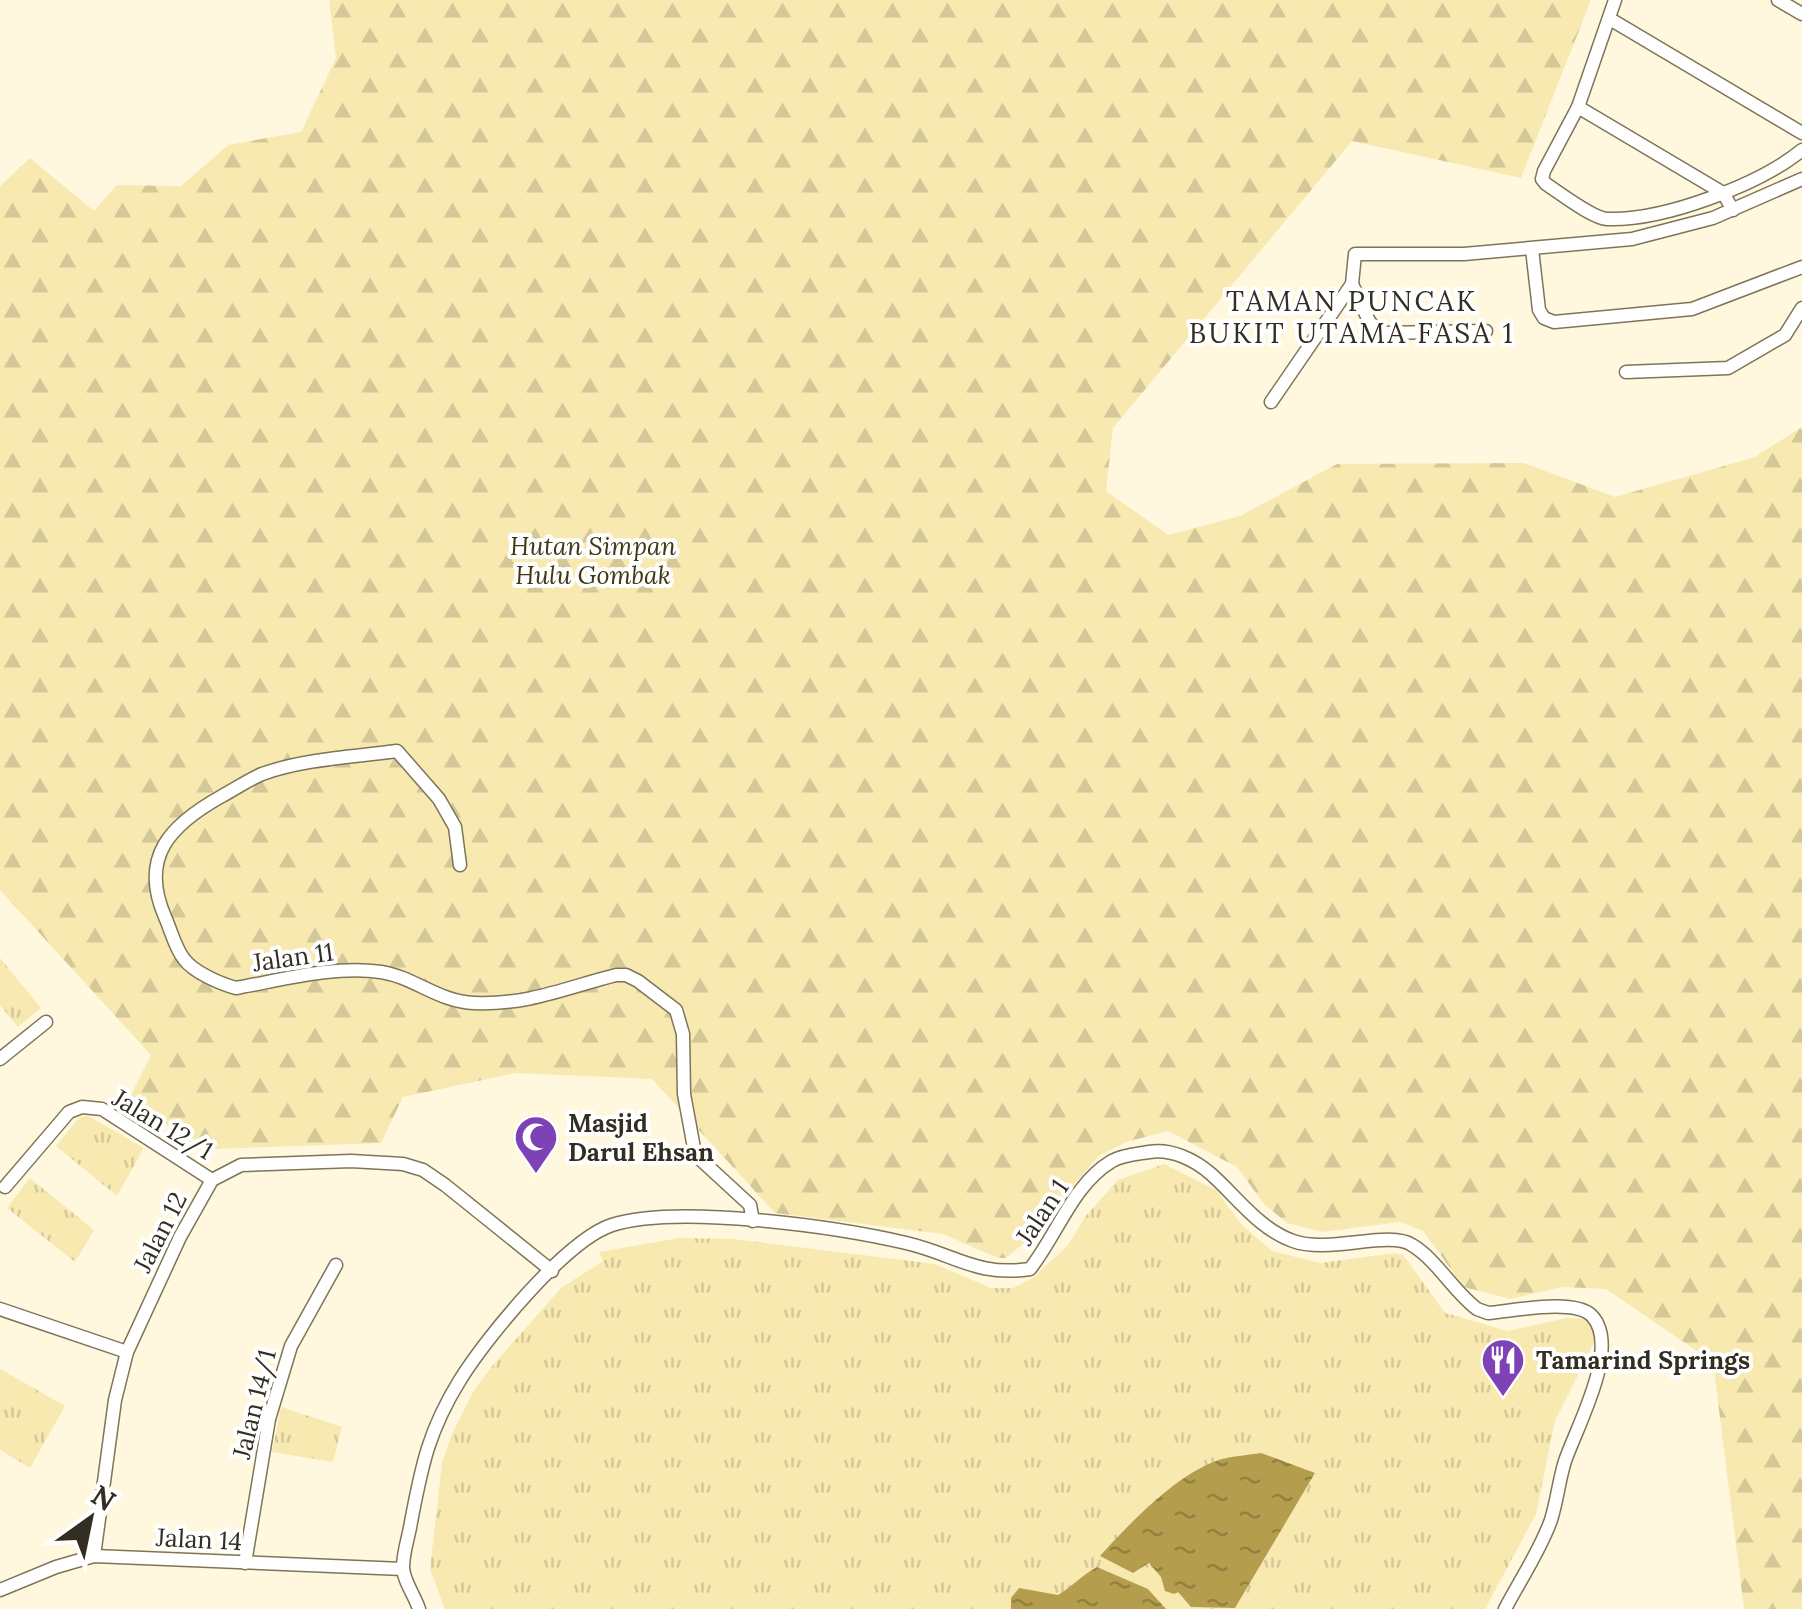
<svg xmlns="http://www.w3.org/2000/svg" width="1802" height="1609" font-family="Lora,serif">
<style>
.grass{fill:url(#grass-tufts)}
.forest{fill:url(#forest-firs)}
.water{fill:url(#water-ripples)}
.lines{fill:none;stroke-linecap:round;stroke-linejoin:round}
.minor-casing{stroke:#7d7558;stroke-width:15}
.minor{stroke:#fff;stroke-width:12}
.labels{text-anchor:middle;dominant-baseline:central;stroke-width:8;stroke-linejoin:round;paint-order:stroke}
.park-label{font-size:25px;font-style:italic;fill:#403713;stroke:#fff}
.street-label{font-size:25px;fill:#322f22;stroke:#fff}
.poi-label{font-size:25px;font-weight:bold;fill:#322f22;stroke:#fff;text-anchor:start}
.neighbourhood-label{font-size:28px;letter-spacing:2.5px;fill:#322f22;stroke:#fff}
</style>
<defs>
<pattern id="grass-tufts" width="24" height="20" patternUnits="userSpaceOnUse" patternTransform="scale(2.5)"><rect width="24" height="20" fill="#f8e9b1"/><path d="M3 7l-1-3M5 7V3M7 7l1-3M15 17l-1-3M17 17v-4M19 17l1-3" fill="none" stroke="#d5c898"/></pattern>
<pattern id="forest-firs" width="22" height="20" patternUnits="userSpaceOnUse" patternTransform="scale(2.5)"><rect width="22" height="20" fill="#f8e9b1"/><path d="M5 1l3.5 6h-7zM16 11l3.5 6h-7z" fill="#d5c898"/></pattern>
<pattern id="water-ripples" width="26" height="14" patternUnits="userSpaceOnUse" patternTransform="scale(2.5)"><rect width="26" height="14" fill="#b49e4e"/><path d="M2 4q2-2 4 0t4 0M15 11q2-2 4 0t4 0" fill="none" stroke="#938140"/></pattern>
</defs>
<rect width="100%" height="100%" fill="#fff8de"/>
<g class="grass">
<path d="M0,958l41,50 -23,19 -18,-22z"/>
<path d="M87,1115l57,33 -27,48 -61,-50 23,-28z"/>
<path d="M1164,1164l52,26 25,34 31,27 48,12 76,-10 8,3 41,57 63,18 58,-13 24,1 6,20 -41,82 -19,93 -51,95h-1040l-15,-40 12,-106 10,-29 22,-44 19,-25 68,-77 42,-27 -4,-9 80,-14 54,1 202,25 56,24h22l20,-10 35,-33 17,-28 33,-37z"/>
<path d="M30,1178l64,52 -19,32 -68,-54z"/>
<path d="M0,1369l65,37 -35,62 -30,-18z"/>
<path d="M281,1407l61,20 -9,35 -61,-10z"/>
</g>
<path class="forest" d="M329,0h1262l-70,178 -169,-37 -239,287 -7,63 62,44 72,-19 97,-52 187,-1 91,34 140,-40 47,-30v1182h-58l-31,-247 -107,-73 -43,-2 -53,12 -46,-12 -41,-56 -23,-9 -78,10 -35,-9 -23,-19 -27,-37 -69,-36 -42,11 -27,14 -38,43 -17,27 -38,32h-8l-55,-24 -168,-21 -123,-134 -136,-6 -113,24 -22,46 -169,6 -85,-46 24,-48 -151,-165v-704l30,-28 64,53 23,-26 64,1 47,-41 73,-13 35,-74z"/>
<g class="water">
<path d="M1261,1453l54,20 -80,135 -44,-1 -13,-15 -4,2 -9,-3 -4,-14 -12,-14 -16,10 -33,-17c30,-33 78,-84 122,-97 12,-3 27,-4 39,-6z"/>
<path d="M1097,1567l51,22 18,20h-155v-11l8,-10 39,7c15,-9 24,-20 39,-28z"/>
</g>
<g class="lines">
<g class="minor-casing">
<g id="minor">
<path d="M1615,0l-37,107 -34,64 -2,8 4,5c14,9 46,34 61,35 56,2 152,-34 195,-69"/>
<path d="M1778,0l24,14"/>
<path d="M1610,19l192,114"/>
<path d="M1578,107l145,86 10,17"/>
<path d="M1532,249l7,61 5,8 10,4 138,-13 110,-42"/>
<path d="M1352,284l18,39 15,10 101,-2"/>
<path d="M1626,372l102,-4 57,-33 17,-27"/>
<path d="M1271,402l81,-118 3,-30h109l168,-15 81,-21 89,-39"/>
<path d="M460,865l-5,-38 -16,-28 -42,-48c-44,6 -93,8 -135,23 -14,6 -27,15 -40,22 -52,29 -83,61 -57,121 6,13 10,31 19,42 9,13 37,25 52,29 45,-8 99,-23 145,-16 33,5 58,30 93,31 55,2 91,-15 142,-28h10l12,6 38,29 7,24 1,60 10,54 6,11 50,46 3,16"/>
<path d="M0,1059l46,-37"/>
<path d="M5,1187l64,-75 13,-5 20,2 110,71"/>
<path d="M0,1309l127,43"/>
<path d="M94,1556l21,-156 12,-48 53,-115 32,-57 29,-15 110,-4 52,3 20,6 22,15 107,86"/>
<path d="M245,1563l24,-144 22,-73 45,-81"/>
<path d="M0,1590l56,-23 38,-11 309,13"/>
<path d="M419,1609c-4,-13 -16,-29 -16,-42 0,-15 6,-31 8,-45 11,-58 18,-92 49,-142 26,-42 106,-140 152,-155 65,-21 225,2 294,18 48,11 71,34 124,26 27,-34 43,-85 82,-108 10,-6 25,-7 37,-9 22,-4 46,8 62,22 26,23 48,55 82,67 36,13 96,-11 119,4 25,15 41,46 65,64l11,4c25,-2 87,-15 104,3 29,31 -15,110 -27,145 -6,19 -8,40 -14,59 -11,31 -31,60 -46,89"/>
</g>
</g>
<use href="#minor" class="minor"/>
</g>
<defs>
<g id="mosque-pin" transform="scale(2.25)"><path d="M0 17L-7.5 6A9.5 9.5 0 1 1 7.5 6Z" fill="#7e42b7" stroke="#fff"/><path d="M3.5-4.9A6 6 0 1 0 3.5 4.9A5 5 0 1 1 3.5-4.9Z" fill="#fff"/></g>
<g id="restaurant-pin" transform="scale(2.25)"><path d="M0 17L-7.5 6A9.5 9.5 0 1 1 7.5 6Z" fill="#7e42b7" stroke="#fff"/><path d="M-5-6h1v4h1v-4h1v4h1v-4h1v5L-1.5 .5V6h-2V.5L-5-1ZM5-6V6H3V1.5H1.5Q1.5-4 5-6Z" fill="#fff"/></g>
</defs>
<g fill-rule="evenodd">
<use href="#mosque-pin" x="536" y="1137"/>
<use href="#restaurant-pin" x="1503" y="1360"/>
</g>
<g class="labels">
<g class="park-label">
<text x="593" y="546">Hutan Simpan<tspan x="593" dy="29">Hulu Gombak</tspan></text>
</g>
<g class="street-label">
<text transform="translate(293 957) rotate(-8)">Jalan 11</text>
<text transform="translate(163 1124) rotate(31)">Jalan 12/1</text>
<text transform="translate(1042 1212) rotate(-56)">Jalan 1</text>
<text transform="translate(160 1232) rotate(-63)">Jalan 12</text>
<text transform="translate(254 1404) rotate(-76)">Jalan 14/1</text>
<text transform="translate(199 1539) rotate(3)">Jalan 14</text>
</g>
<g class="poi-label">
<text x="568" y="1123">Masjid<tspan x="568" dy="29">Darul Ehsan</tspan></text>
<text x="1536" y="1360">Tamarind Springs</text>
</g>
<g class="neighbourhood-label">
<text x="1352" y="301">TAMAN PUNCAK<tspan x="1352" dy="32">BUKIT UTAMA FASA 1</tspan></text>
</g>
</g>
<g transform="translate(90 1519) rotate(33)" stroke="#ffffff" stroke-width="8" paint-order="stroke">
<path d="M0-8L18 38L0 25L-18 38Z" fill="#322f22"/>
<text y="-15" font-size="28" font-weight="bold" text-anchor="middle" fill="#322f22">N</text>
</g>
</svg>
